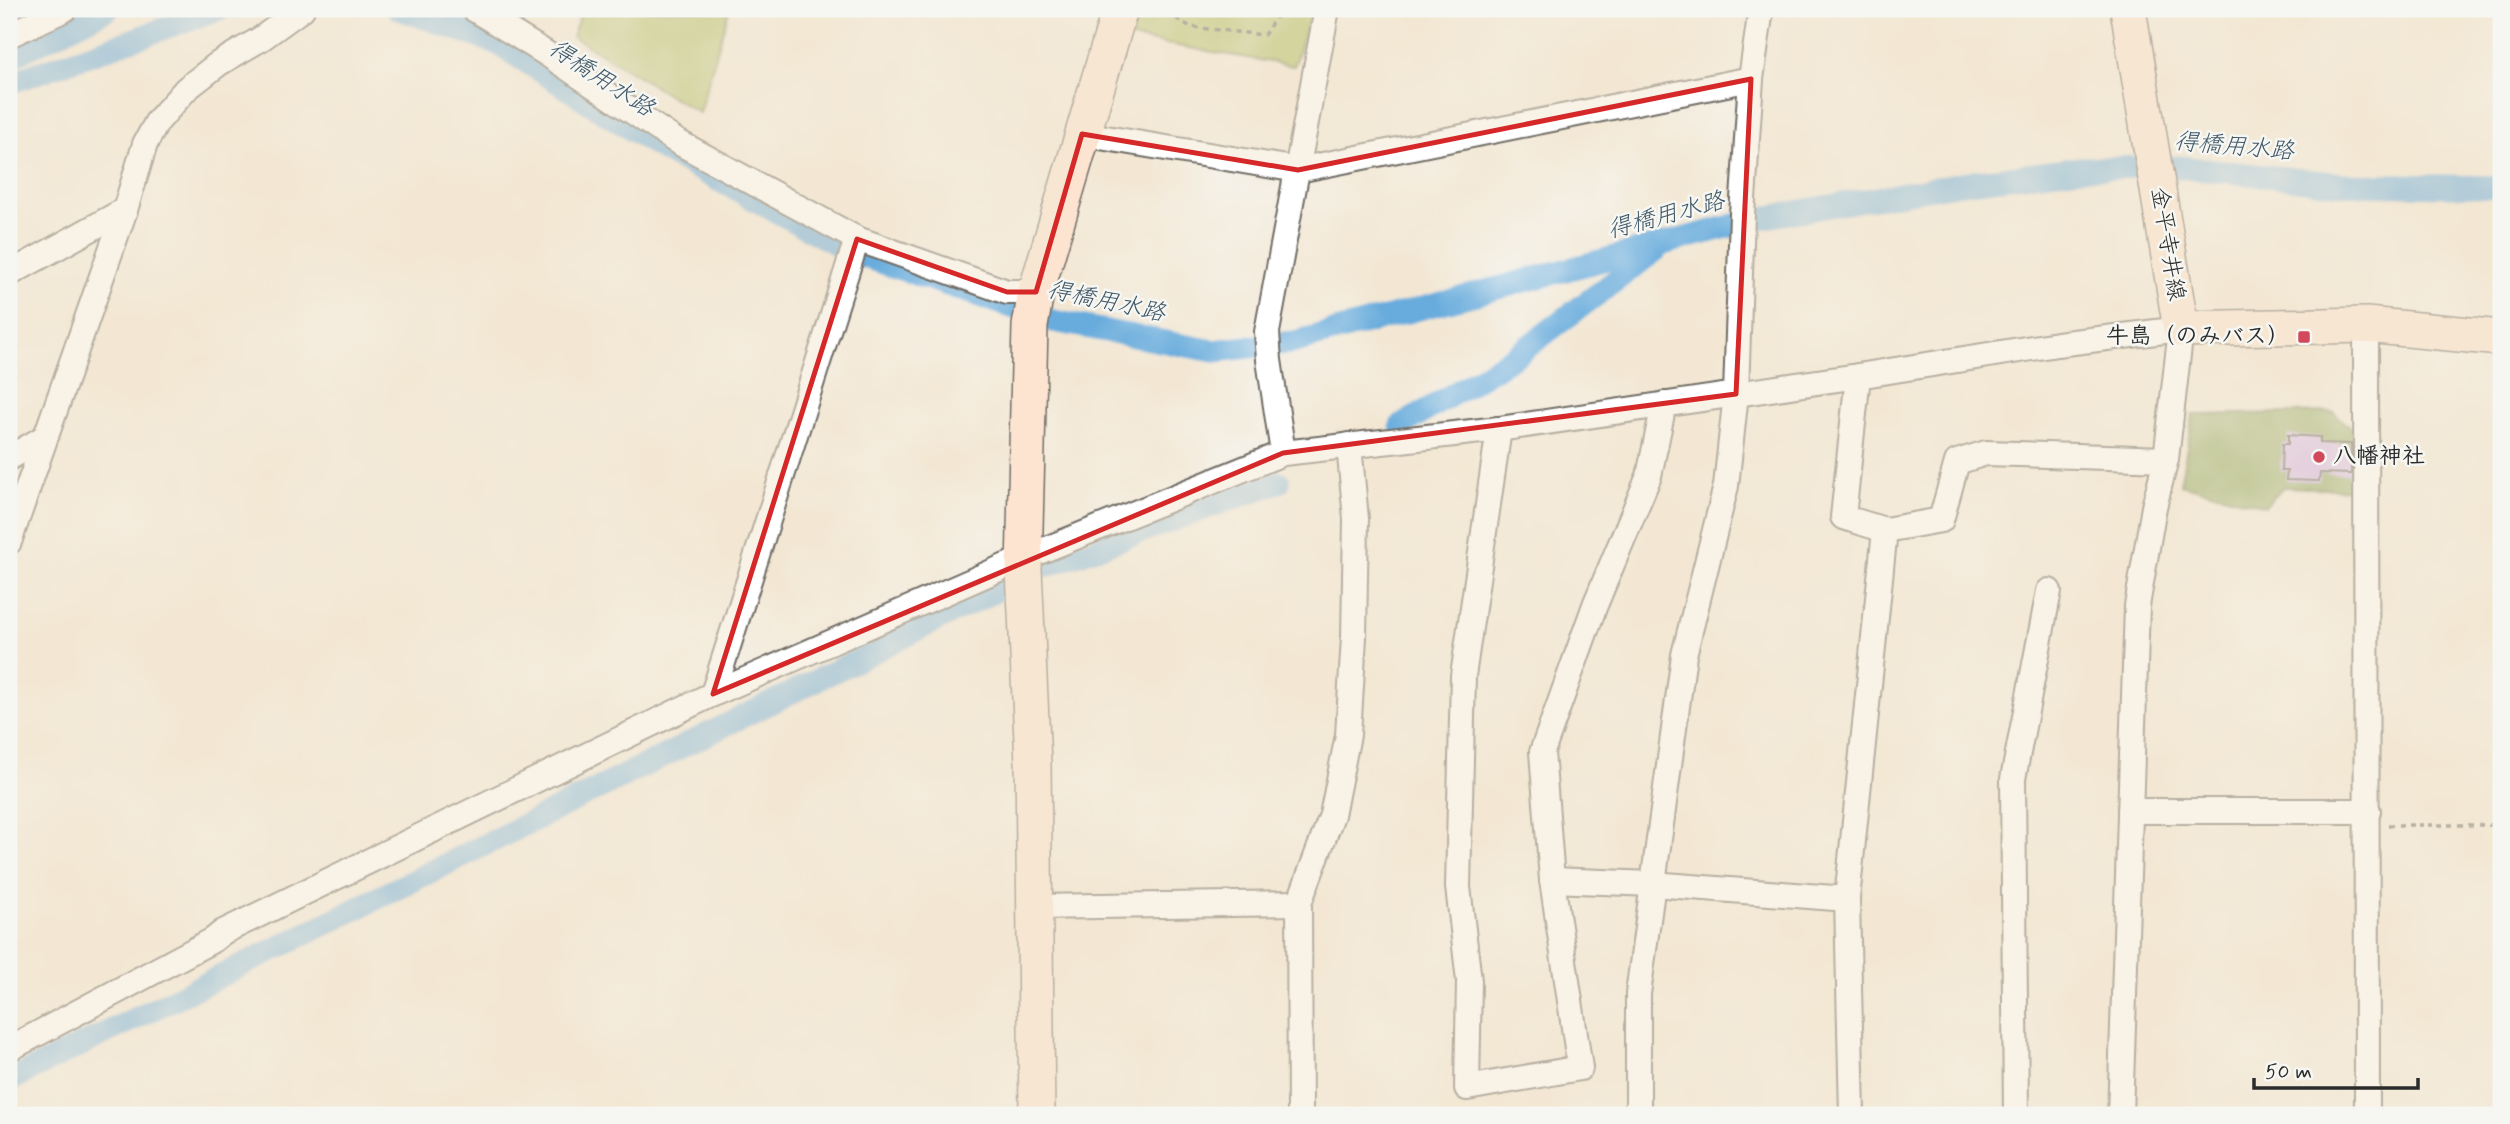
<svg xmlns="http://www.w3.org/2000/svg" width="2510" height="1124" font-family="Mynerve,'Klee One',sans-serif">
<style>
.green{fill:#afbc5e;stroke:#6d7444;stroke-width:2}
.forest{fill:#8ba455;stroke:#5b6840;stroke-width:2}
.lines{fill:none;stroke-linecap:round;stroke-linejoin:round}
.canal{stroke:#68acdd;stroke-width:23}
.building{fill:#d2b3eb}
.street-casing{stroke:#716d66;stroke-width:28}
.secondary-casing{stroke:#716d66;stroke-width:38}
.path{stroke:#716d66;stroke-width:3.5;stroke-dasharray:5 5;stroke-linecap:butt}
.street{stroke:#fff;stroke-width:24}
.secondary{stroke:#fde4d1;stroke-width:35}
.marked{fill:none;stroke:#d62828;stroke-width:5;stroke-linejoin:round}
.poi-dot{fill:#d1495b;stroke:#f6f6f2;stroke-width:2.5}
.labels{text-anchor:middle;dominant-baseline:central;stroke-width:5;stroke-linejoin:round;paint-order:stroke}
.street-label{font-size:23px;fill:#2b2b2b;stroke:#f6f6f2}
.poi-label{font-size:23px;font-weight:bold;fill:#2b2b2b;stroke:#f6f6f2;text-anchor:end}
.water-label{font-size:24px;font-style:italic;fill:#405869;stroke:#f6f6f2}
</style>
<rect width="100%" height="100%" fill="#f6f6f2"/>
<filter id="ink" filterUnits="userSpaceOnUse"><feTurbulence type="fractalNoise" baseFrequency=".0143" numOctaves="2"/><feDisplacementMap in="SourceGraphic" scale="14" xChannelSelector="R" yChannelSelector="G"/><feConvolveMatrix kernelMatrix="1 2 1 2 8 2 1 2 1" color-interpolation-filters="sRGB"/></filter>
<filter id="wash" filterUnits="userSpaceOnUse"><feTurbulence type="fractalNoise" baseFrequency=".00686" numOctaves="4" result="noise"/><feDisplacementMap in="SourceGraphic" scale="28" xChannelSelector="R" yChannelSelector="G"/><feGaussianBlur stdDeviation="1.57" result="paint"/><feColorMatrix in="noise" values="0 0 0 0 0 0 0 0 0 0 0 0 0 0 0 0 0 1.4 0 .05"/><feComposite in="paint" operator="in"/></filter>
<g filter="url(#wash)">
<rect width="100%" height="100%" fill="#f3e7d3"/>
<g class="green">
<path d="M583,9l146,1 -30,103 -127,-77z"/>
<path d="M1139,9h173l-18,57 -163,-28z"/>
</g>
<path class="forest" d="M2334,412l27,26 -2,52 -76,-3 -18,19 -85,-22 13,-69z"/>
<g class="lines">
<g class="canal">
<path d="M399,9l99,35 168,108 177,96"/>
<path d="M9,58l99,-49"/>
<path d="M9,83l211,-74"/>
<path d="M863,256l190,65 161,30 81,-9 466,-124 201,-35 119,-15 99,-1 163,17 158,3"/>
<path d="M1401,426l117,-72 138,-104"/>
<path d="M1049,565l230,-83"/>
<path d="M9,1081l1001,-497"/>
</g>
</g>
<g id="blocks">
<path class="building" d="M2288,435l32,2v6l31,1v30l-31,-1 -1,8 -33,-1 1,-9h-6l1,-27h6z"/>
</g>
</g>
<g filter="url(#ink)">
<use href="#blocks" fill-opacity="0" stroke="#716d66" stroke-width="2"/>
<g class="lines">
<g class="street-casing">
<g id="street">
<path d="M474,9l73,45 129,87 181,98 150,53h29"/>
<path d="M9,35l56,-26"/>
<path d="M1082,134l216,36 453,-91"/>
<path d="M9,274l116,-64"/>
<path d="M2366,325l1,790"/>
<path d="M1499,429l-36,247 -5,211 11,94 -2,107 113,-20 -28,-188 -10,-128 53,-147 54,-129 15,-72"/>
<path d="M1283,453l-14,-93 -2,-28 60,-323"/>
<path d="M9,458l36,-21"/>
<path d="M1885,530l56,-10 16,-58 29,-9 180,6"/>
<path d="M9,542l116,-332 20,-66 12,-22 29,-33 32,-25 44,-26 40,-29"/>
<path d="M713,694l144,-455"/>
<path d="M2130,811h238"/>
<path d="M1552,880l101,4 194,15"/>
<path d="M1034,907l265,-4"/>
<path d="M9,1049l204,-109 10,-8 490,-238 311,-136 259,-105 216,-24 359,-53 199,-32 124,-15 -15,130 -12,48 -17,99 -17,509"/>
<path d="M1300,1115l-1,-212 33,-88 16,-80 6,-98 2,-118 -7,-74"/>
<path d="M1638,1115v-121l46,-339 42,-169 10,-92 6,-180 9,-135 10,-70"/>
<path d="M1852,1115l-5,-216 38,-369 -42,-13 15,-141"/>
<path d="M2016,1115l-3,-336 36,-188"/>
</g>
</g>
<g class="secondary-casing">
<g id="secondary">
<path d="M2128,9l53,320 185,-4 135,13"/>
<path d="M1037,1115l-4,-352 -9,-194 6,-243 6,-34 84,-283"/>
</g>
</g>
<g class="path">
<path d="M1148,10l17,2 26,15 73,8 17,-26"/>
<path d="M2388,825h113"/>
</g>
<use href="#street" class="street"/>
<use href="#secondary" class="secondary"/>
</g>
</g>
<path d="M0 0H2510V1124H0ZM1751,79l-15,315 -453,59 -570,241 144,-455 150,53h29l46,-158 216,36z" fill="#f3e7d3" fill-opacity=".55" fill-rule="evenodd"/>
<path class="marked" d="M1751,79l-15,315 -453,59 -570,241 144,-455 150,53h29l46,-158 216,36z"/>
<g class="poi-dot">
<rect x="2297" y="330" width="14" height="14" rx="3.5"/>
<circle cx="2319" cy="457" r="7"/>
</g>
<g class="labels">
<g class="street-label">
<text transform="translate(2167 244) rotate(81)">金平寺井線</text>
</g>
<g class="poi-label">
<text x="2290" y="337">牛島（のみバス）</text>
<text x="2333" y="457" text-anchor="start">八幡神社</text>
</g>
<g class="water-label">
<text transform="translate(601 79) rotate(33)">得橋用水路</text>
<text transform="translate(2234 147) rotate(5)">得橋用水路</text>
<text transform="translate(1666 216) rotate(-15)">得橋用水路</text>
<text transform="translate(1106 302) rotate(12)">得橋用水路</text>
</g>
</g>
<rect width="2510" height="1124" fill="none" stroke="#f6f6f2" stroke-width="35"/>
<path d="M2254 1078v10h164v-10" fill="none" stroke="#2b2b2b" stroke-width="3.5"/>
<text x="2265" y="1078" font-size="21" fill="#2b2b2b" stroke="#f6f6f2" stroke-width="5" paint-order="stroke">50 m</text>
</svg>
